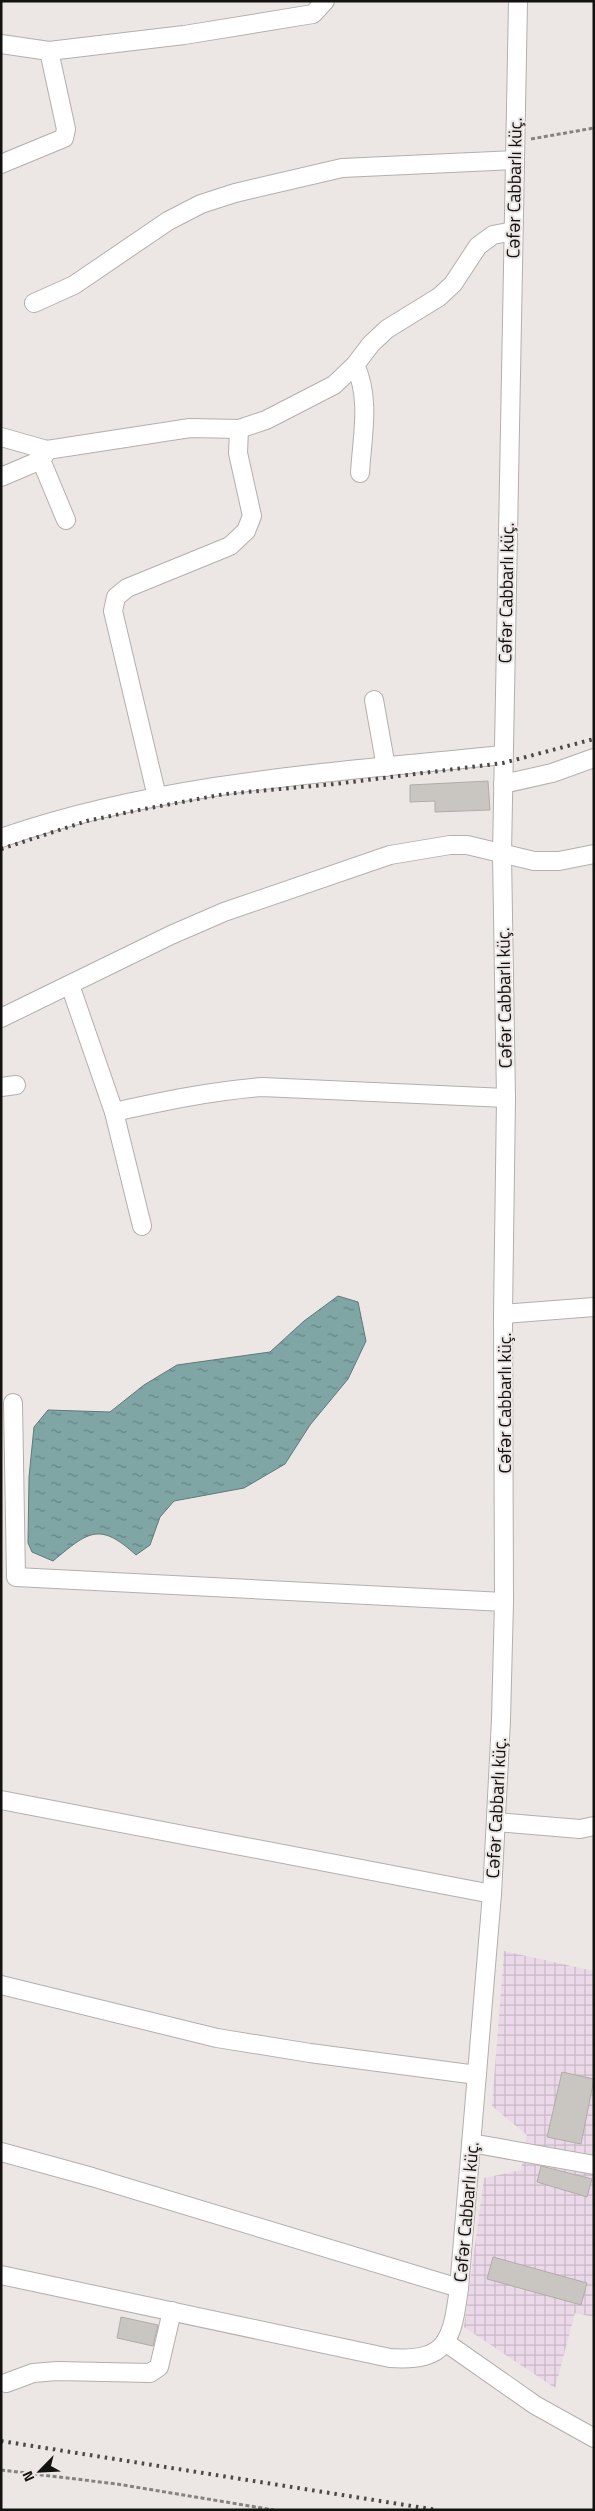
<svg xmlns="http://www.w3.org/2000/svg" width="595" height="2511" font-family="'Titillium Web',sans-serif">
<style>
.industrial{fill:url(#industrial-grid)}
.water{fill:url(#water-ripples);stroke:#5f7979}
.building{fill:#c9c5c1;stroke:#b0aca9}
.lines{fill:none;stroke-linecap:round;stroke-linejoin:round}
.minor-casing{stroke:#b3afac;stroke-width:20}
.path{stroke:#858280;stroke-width:3;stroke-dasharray:4 2.5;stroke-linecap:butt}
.minor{stroke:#fff;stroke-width:18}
.rail{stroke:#4b4847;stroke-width:4;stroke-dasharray:2.5 5;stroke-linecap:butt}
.labels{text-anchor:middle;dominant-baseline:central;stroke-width:4;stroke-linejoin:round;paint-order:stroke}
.street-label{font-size:18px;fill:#141211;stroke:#ece7e4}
</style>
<defs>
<pattern id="industrial-grid" width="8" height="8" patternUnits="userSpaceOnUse" patternTransform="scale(1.25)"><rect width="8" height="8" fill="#ebd8e8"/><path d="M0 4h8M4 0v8" fill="none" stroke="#c9b8c6"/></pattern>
<pattern id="water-ripples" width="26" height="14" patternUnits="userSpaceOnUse" patternTransform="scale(1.25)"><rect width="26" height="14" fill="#7fa5a5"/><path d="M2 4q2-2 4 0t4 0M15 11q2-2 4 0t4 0" fill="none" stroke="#678585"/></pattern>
</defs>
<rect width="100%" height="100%" fill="#ece7e4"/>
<path class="industrial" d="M504,1951l90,20v346l-19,-4 -20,75 -91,-61 20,-149 37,-8 6,-35 -35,-29z"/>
<path class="water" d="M338,1296l20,6 8,39 -18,38 -38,46 -25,39 -41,24 -70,13 -14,16 -10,28 -14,10c-37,-34 -48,-23 -83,6l-21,-9 -4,-9 1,-66 5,-50 14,-17 62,2 34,-27 33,-20 93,-13 34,-31z"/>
<g class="building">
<path d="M488,781l2,29 -55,2v-11l-25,1v-17z"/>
<path d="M562,2072l32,7 -13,65 -34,-7z"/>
<path d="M541,2166l51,13 -5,18 -50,-15z"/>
<path d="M493,2257l94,26 -6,22 -94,-26z"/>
<path d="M121,2317l37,8 -5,21 -36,-8z"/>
</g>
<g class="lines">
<g class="minor-casing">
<g id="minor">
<path d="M1,44l48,7 135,-16 129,-21 12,-13"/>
<path d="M1,164l63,-26 2,-9 -17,-78"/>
<path d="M34,303l40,-18 94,-64 33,-17 34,-11 107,-25 173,-8"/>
<path d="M355,365c16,33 7,72 5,108"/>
<path d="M1,437l46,13 143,-22 49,1 27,-9 68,-35 21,-20 16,-21 16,-15 52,-32 14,-13 25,-38 15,-11 20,-4"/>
<path d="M41,460l25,60"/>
<path d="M1,477l40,-17 6,-9"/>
<path d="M374,700l12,67"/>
<path d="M503,784l49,-11 42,-15"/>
<path d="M157,797l-44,-186 3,-14 11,-9 103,-42 16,-15 6,-15 -14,-63 1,-24"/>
<path d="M1,838c161,-56 334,-66 502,-83"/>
<path d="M70,985l44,127 28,114"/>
<path d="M1,1018l170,-83 53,-23 166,-57 60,-10h17l67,16h25l35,-7"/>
<path d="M1,1087l15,-2"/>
<path d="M114,1112c50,-11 98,-21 148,-25l244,11"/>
<path d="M503,1314l91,-7"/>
<path d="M13,1403l3,174 488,25"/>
<path d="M1,1800l491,94"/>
<path d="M496,1822l84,7 14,-3"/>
<path d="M1,1985l216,53 93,15 167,22"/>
<path d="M471,2143l123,22"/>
<path d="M1,2152l91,25 367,111"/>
<path d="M1,2275l389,83c58,4 62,-18 69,-70l33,-394 9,-174 3,-118 -1,-288 3,-216 -4,-244 16,-853"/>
<path d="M445,2342l90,63 59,33"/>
<path d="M6,2383l27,-10 24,-2 93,2 9,-6 13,-56"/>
</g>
</g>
<g class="path">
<path d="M531,139l63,-11"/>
<path d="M1,2470l116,14 157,26"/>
</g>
<use href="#minor" class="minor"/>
<g class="rail">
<path d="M1,849l86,-28 52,-11 86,-16 110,-10 168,-21 91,-24"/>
<path d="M1,2441l436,69"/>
</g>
</g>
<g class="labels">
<g class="street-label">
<text transform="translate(514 188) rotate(-89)">Cəfər Cabbarlı küç.</text>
<text transform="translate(506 593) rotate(-89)">Cəfər Cabbarlı küç.</text>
<text transform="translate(504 998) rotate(-91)">Cəfər Cabbarlı küç.</text>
<text transform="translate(504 1403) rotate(-90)">Cəfər Cabbarlı küç.</text>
<text transform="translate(496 1808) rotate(-87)">Cəfər Cabbarlı küç.</text>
<text transform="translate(466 2212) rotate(-85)">Cəfər Cabbarlı küç.</text>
</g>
</g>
<rect width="595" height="2511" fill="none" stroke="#141211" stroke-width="5"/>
<g transform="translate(40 2471) rotate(246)" stroke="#ece7e4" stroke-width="4" paint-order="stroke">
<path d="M0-4L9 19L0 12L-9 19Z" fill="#141211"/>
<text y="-8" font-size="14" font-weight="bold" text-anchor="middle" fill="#141211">N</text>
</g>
</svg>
